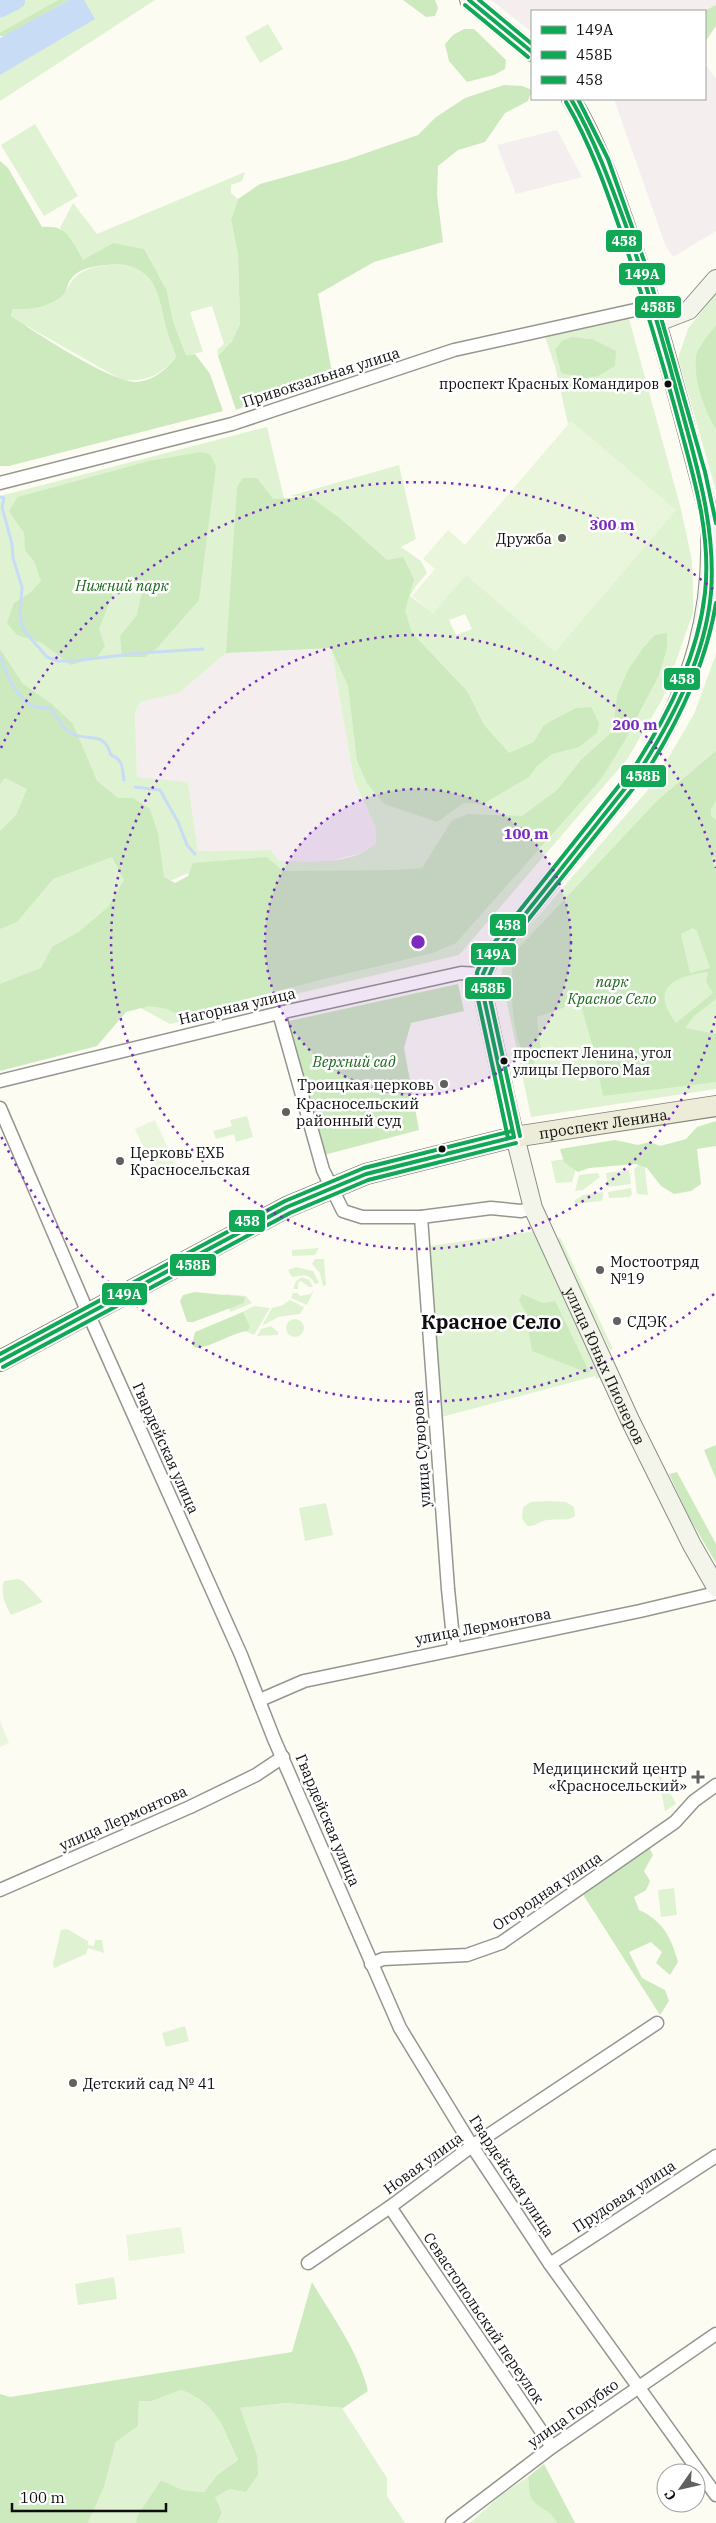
<svg xmlns="http://www.w3.org/2000/svg" width="716" height="2523" font-family="'IBM Plex Serif',serif">
<style>
.industrial{fill:#f4eeef}
.green{fill:#dff3d2;fill-rule:evenodd}
.forest{fill:#cdeabf;fill-rule:evenodd}
.pitch{fill:#eaf6dc}
.water{fill:#c8dcf6}
.lines{fill:none;stroke-linecap:round;stroke-linejoin:round}
.stream{stroke:#c8dcf6;stroke-width:3}
.river{stroke:#c8dcf6;stroke-width:19}
.street-casing{stroke:#959591;stroke-width:15}
.secondary-casing{stroke:#8c8c87;stroke-width:20}
.primary-casing{stroke:#82827e;stroke-width:22}
.street{stroke:#fffffd;stroke-width:12}
.secondary{stroke:#f4f5ea;stroke-width:18}
.primary{stroke:#edecd8;stroke-width:20}
.bus-1-casing{stroke:#fff;stroke-width:8}
.bus-2-casing{stroke:#fff;stroke-width:8}
.bus-3-casing{stroke:#fff;stroke-width:8}
.bus-1{stroke:#10a855;stroke-width:4}
.bus-2{stroke:#10a855;stroke-width:4}
.bus-3{stroke:#10a855;stroke-width:4}
.ring{fill:none;stroke:#7b2cbf;stroke-width:2.5;stroke-dasharray:2.5 5}
.bus-dot{fill:#0e0e0e;stroke:#fff;stroke-width:2}
.poi-dot{fill:#61615e;stroke:#fff;stroke-width:2}
.labels{text-anchor:middle;dominant-baseline:central;stroke-width:5;stroke-linejoin:round;paint-order:stroke}
.bus-label{font-size:14px;fill:#0e0e0e;stroke:#fff;text-anchor:end}
.street-label{font-size:15px;fill:#0e0e0e;stroke:#fff}
.poi-label{font-size:15px;fill:#0e0e0e;stroke:#fff;text-anchor:start}
.park-label{font-size:15px;font-style:italic;fill:#1c681c;stroke:#fff}
.district-label{font-size:20px;font-weight:bold;fill:#0e0e0e;stroke:#fff}
.centre{fill:#7b2cbf;stroke:#fff;stroke-width:2.5}
.ring-label{font-size:15px;text-anchor:middle;font-weight:bold;fill:#7b2cbf;stroke:#fff;stroke-width:5;stroke-linejoin:round;paint-order:stroke}
.line-badge{stroke:#fff;stroke-width:2}
.badge-label{font-size:14px;text-anchor:middle;font-weight:bold;fill:#fff}
</style>
<rect width="100%" height="100%" fill="#fcfcf2"/>
<g class="industrial">
<path d="M491,0h225v5l-12,6h-172v21z"/>
<path d="M705,64l11,15v152l-43,26 -8,-13 -51,-145h91z"/>
<path d="M557,130l25,47 -66,17 -19,-49z"/>
<path d="M331,648l23,132 21,46 1,17 -8,8 -39,10h-50l-8,-11 -73,1 -10,-69 -51,-4 -2,-65 5,-11 39,-9 47,-40z"/>
</g>
<g class="green">
<path d="M27,0h31l-58,35v-19z"/>
<path d="M83,0h72l-155,101v-26l94,-56z"/>
<path d="M268,24l15,25 -23,14 -15,-26z"/>
<path d="M35,124l43,72 -34,20 -43,-71z"/>
<path d="M245,172l-3,9 -11,4v8l7,6 -7,21 7,35 2,69 -8,17 -14,15 -1,-6 7,-6 -12,-38 -22,6 13,40 -17,3 -13,-34 -6,-30 -54,-48 -30,18 -12,-23 -11,-10 13,-25 24,31z"/>
<path d="M119,264c38,5 39,31 47,63 2,10 7,20 10,30 -15,18 -30,25 -54,23l-111,-63 2,-8c21,2 35,-7 53,-17 9,-24 29,-26 53,-28z"/>
<path d="M716,293v198l-38,-133 10,-29z"/>
<path d="M629,319l52,190 11,52 1,30v22l-30,85 -35,60 -169,197 -289,69 -35,-19 -135,54v-563l267,-69 20,84 91,42 -38,-35 -29,-21 -21,-1 109,-31 17,74 -15,8 20,14 6,12 -11,13 -6,10 23,17 32,-38 107,-154 -4,3 -13,-58 -10,-29zM584,338l8,1 -13,39 -8,-4 -10,-1 -6,-23zM465,614l7,15 -16,6 -7,-15zM331,648l23,132 21,46 1,17c-24,24 -66,17 -97,18l-8,-11 -73,1 -10,-69 -51,-5 -2,-64 5,-11 39,-9 47,-40zM270,859l16,89 3,44 -99,24 -22,-64 -10,-66 28,-12z"/>
<path d="M716,654v435l-185,28 -30,-142 6,-23 146,-168 41,-70z"/>
<path d="M247,1116l6,21 -17,5 -2,-8 -18,5 -3,-8 19,-5 -2,-6z"/>
<path d="M579,1157l-7,25 -16,1 -5,-22z"/>
<path d="M644,1161l4,34 -11,-1 -3,-25z"/>
<path d="M629,1170l2,14 -23,3 -2,-14z"/>
<path d="M598,1173l2,4 -17,13 -8,1 4,-16z"/>
<path d="M631,1188l1,6 -2,3 -21,1 -1,-6z"/>
<path d="M603,1192v6l-2,3 -26,3 -1,-3 9,-6z"/>
<path d="M536,1231l66,144 -5,4 -2,-3 -157,42 -9,-172z"/>
<path d="M560,1237l53,112 -3,1 -53,-111z"/>
<path d="M319,1248l-4,7 -23,1v-6z"/>
<path d="M315,1259h9l2,26 -3,1 -3,-13 -8,-9z"/>
<path d="M296,1267l17,4 6,12 -4,1c-6,-12 -13,-8 -23,-7l-4,-7z"/>
<path d="M302,1277l7,3 4,7h-4l-8,-6 -3,2v6h-5l3,-8z"/>
<path d="M312,1291l1,1 -6,13 -16,-7 2,-5h5l2,3 11,-2z"/>
<path d="M225,1294l21,2 6,7 -22,9z"/>
<path d="M290,1300l14,7 -4,7 -22,3 -16,9 10,-18 11,-3z"/>
<path d="M254,1306l16,2 -16,27 -13,-6 -9,-12z"/>
<circle cx="295" cy="1328" r="9"/>
<path d="M271,1326l7,6v3l-21,1 4,-7z"/>
<path d="M550,1501l16,1 8,5 1,9c-8,6 -19,2 -28,4 -8,1 -11,7 -20,6l-5,-8 1,-11 8,-5z"/>
<path d="M326,1503l7,32 -28,6 -6,-33z"/>
<path d="M18,1579l5,2 20,21 -32,13c-6,-10 -11,-23 -7,-34z"/>
<path d="M657,1768l19,36 -11,7z"/>
<path d="M674,1888l3,27 -16,2 -3,-27z"/>
<path d="M67,1929l21,12v4l6,1 1,-6h7l2,13 -16,-5 -2,6 -32,14 -1,-4 8,-34z"/>
<path d="M185,2026l4,15 -23,6 -4,-14z"/>
<path d="M114,2277l3,22 -39,6 -3,-21z"/>
<path d="M181,2390c40,16 39,35 57,70l-21,15 -13,17 -21,-2 -22,-10 -24,36 -1,7h-48l16,-36 12,-45 22,-16 1,-25h13z"/>
<path d="M286,2403l56,5 45,70v18l18,27h-188l5,-10 -8,-16 16,-8 27,-34 -18,-47z"/>
<path d="M528,2477c1,7 0,18 5,24 8,9 18,9 24,22h-87l31,-28z"/>
</g>
<g class="forest">
<path d="M58,0h11l-64,36h-5v-3z"/>
<path d="M403,0h32l3,8 -3,8 -9,1z"/>
<path d="M716,5v21l-11,16 -1,-31z"/>
<path d="M464,29h10l32,31 -1,9 -11,6 -27,7 -18,-21 -4,-17 8,-9z"/>
<path d="M504,85l18,1 10,4 -4,11 -23,12 -20,29 -27,8 -20,16 -1,29 6,47 -69,20 -56,32 14,79 -96,37 -18,-54 14,-15 8,-17 -2,-69 -7,-35 7,-21 22,-15 86,-24 72,-25 18,-18 29,-19z"/>
<path d="M0,161l8,7 34,59c26,-3 30,14 41,33l30,-17 31,6 23,42 6,30 13,34 9,-1 15,20 13,37 -214,55h-9zM119,264c38,5 39,31 47,63 2,10 7,19 10,30 -9,12 -22,23 -38,25 -25,2 -103,-50 -127,-66l2,-7c17,1 38,-2 51,-15 4,-4 3,-11 7,-15 9,-13 33,-14 48,-15z"/>
<path d="M716,325v104c-12,-20 -22,-47 -20,-71 0,-9 14,-25 20,-33z"/>
<path d="M572,337l20,2 24,12 -1,15 -17,10 -13,2 -24,-5 -6,-23 7,-9z"/>
<path d="M201,452l9,2 6,12 -17,134 -42,48 -12,9h-23l-2,-21 17,-21 5,-25 -16,-11 -10,7 -17,43 6,17 -8,11 -26,8 -29,-22 -25,-8 -10,-12 7,-20 16,-10 11,-12 -7,-20 -9,-11 -1,-17 -15,-22 9,-14 131,-36z"/>
<path d="M243,478h14l16,21 38,-2 29,21 47,42 16,-3 11,22 -9,32 7,22 55,58 17,34 25,28 25,-11 9,-16 8,-5 25,-13 15,-1 8,16 -2,10 -18,14 -27,7 -15,12 -8,11 -46,27 -19,-1 -27,19 -53,-18 -17,-21 -10,-22 -9,-75 -17,-38 -105,5 11,-166z"/>
<path d="M667,633v15l-8,27 -35,67 -23,37 -145,164 -23,10 -113,27 -138,36 -15,-7 -18,-3 -23,6 -29,34 -97,25v-87l41,-16 11,-21 28,-16 28,-24 16,-27 -12,-23 -59,22 -36,43 -17,7v-98l16,-16 11,-26 -22,-11 -5,6v-135l23,35 29,20 21,20 24,57 21,17h15l17,11 8,24 6,44 11,6 13,-7 5,-13 74,-6 16,14 111,-1 28,-2 30,-48 16,-6 54,2 35,-26 24,-30 32,-29 4,-36 11,-25 15,-22 12,-13z"/>
<path d="M716,751v50l-5,8v7l5,4v37l-4,1 4,14v127l-22,17 -9,12 31,6v48l-113,14 -8,-41 -15,-53 -43,15 4,35 -10,15c-22,-30 -20,-77 -18,-113l145,-154zM693,928l4,3 13,37 -20,5 -9,-39zM708,972l-2,10 7,11 -37,30c-27,-35 -2,-47 32,-51z"/>
<path d="M458,984l6,27 -53,12 -7,25 15,82 -95,25 -35,-134z"/>
<path d="M716,1121v25l-19,3 4,35 -10,7 -17,3 -13,-8 -14,-18 -11,-4 -47,4 -11,4 -14,-10 -4,-13 55,-9 23,5 12,-3 10,4 26,-7 11,-12z"/>
<path d="M195,1292l50,5 -1,6 -51,19h-6l-7,-21 3,-6z"/>
<path d="M522,1294l21,9 12,-2 34,70 -1,2 -56,-22 -7,-40 -6,-11z"/>
<path d="M243,1312l7,15 -3,4c-19,3 -32,15 -51,17l-4,-3 3,-13z"/>
<path d="M716,1445v34l-12,-29z"/>
<path d="M677,1472l39,72v19l-27,-46 -20,-43z"/>
<path d="M649,1847l4,8 -9,16 6,10 -4,9 -12,7 5,13c24,11 32,27 39,52l-8,13 -14,-12 6,-11 -11,-10 -22,10 13,26 23,12 4,11 -9,14 -78,-122z"/>
<path d="M312,2282c20,34 47,70 56,109l-25,17 -57,-5 -46,5 17,47 1,20 -12,17 -16,-3 -15,8 7,16 -5,10h-81l1,-7 24,-36 22,10 21,2 13,-17 21,-15c-17,-35 -19,-55 -57,-70l-29,11h-13l-1,25 -22,16 -12,45 -16,36h-88v-129l10,3 282,-45z"/>
<path d="M544,2464l31,59h-18c-6,-13 -16,-13 -24,-22 -5,-6 -4,-17 -5,-24z"/>
</g>
<g class="pitch">
<path d="M571,421l105,89 -121,142 -89,-77 -33,38 -21,-17 23,-27 -12,-10 25,-29 17,15z"/>
<path d="M155,1120l21,45 -20,9 -21,-45z"/>
<path d="M0,1721l9,22 -9,4z"/>
<path d="M181,2227l4,26 -56,8 -3,-26z"/>
</g>
<path class="water" d="M69,0h15l11,19 -95,56v-37z"/>
<g class="lines">
<g class="stream">
<path d="M0,497l4,1 -2,9 10,37 1,14 9,29 -2,27 2,12 4,7 21,24 11,4h15l67,-8 63,-4"/>
<path d="M0,655c4,15 18,48 36,52 5,1 10,0 15,2 6,9 12,20 22,25 18,8 30,-4 38,21 13,5 11,14 13,25"/>
<path d="M135,787l25,3 18,32 9,23 8,9"/>
</g>
<path class="river" d="M0,8l16,-8"/>
<g class="street-casing">
<g id="street">
<path d="M0,483l232,-59 222,-74 199,-44"/>
<path d="M279,1013l44,157 20,41 19,6h59l27,372 6,59"/>
<path d="M0,1081l279,-68 182,-40 22,1"/>
<path d="M0,1108l88,205 153,342 33,84 126,289 72,118 78,118 166,231"/>
<path d="M421,1217l70,-9 30,3 12,-3"/>
<path d="M260,1700l44,-19 336,-70 76,-18"/>
<path d="M0,1890l190,-83 66,-32 27,-18"/>
<path d="M371,1964l12,-5 84,-4 34,-12 174,-121 19,-21 22,-16"/>
<path d="M390,2207l162,240"/>
<path d="M308,2263l82,-56 82,-61 185,-123"/>
<path d="M550,2264l166,-108"/>
<path d="M452,2523l100,-76 164,-113"/>
</g>
</g>
<g class="secondary-casing">
<g id="secondary">
<path d="M469,0l63,52"/>
<path id="s1" d="M571,99c26,42 42,89 58,136 32,92 55,186 80,280 7,93 -16,175 -67,252l-151,190 -8,17 -1,15 27,124 24,95 97,212 62,125 24,42"/>
<path d="M658,322l31,-12 27,-31"/>
</g>
</g>
<g class="primary-casing">
<g id="primary">
<path id="s2" d="M0,1361l287,-154 79,-33 148,-37 202,-31"/>
</g>
</g>
<use href="#street" class="street"/>
<use href="#secondary" class="secondary"/>
<use href="#primary" class="primary"/>
<g class="bus-1-casing">
<g id="bus-1">
<path d="M469,0l63,52"/>
<path d="M514,1137l-32,-148 1,-15 8,-17 151,-190c33,-53 63,-111 69,-174 5,-65 -14,-127 -31,-189 -15,-57 -32,-114 -51,-170 -17,-46 -33,-92 -58,-135"/>
<path d="M0,1361l287,-154 79,-33 148,-37"/>
</g>
</g>
<g class="bus-2-casing">
<g id="bus-2">
<path d="M465,5l63,52"/>
<path d="M578,99l30,60 40,113 57,200 11,51"/>
<path d="M520,1136l-32,-147 1,-13 7,-16 151,-189c33,-52 59,-107 69,-168"/>
<path d="M3,1367l287,-154 78,-33 148,-37"/>
</g>
</g>
<g class="bus-3-casing">
<g id="bus-3">
<path d="M479,0l53,44"/>
<path d="M508,1138l-32,-148 1,-18 9,-19 151,-190c33,-52 61,-108 68,-170 7,-64 -14,-124 -30,-185 -16,-58 -33,-114 -52,-170 -16,-47 -32,-93 -57,-136"/>
<path d="M0,1354l285,-153 79,-33 148,-37"/>
</g>
</g>
<use href="#bus-1" class="bus-1"/>
<use href="#bus-2" class="bus-2"/>
<use href="#bus-3" class="bus-3"/>
</g>
<circle cx="418" cy="942" r="153" fill="#7b2cbf" fill-opacity=".12"/>
<g class="ring">
<circle cx="418" cy="942" r="153"/>
<path d="M716 1016A307 307 0 1 1 716 868"/>
<path d="M714 1294A460 460 0 0 1 1 1136M1 748A460 460 0 0 1 714 590"/>
</g>
<g class="bus-dot">
<circle cx="668" cy="384" r="4.5"/>
<circle cx="504" cy="1061" r="4.5"/>
<circle cx="442" cy="1149" r="4.5"/>
</g>
<g class="poi-dot">
<circle cx="562" cy="538" r="5"/>
<circle cx="444" cy="1084" r="5"/>
<circle cx="286" cy="1112" r="5"/>
<circle cx="120" cy="1161" r="5"/>
<circle cx="600" cy="1270" r="5"/>
<circle cx="617" cy="1321" r="5"/>
<path d="M695.5 1769.5h5v5h5v5h-5v5h-5v-5h-5v-5h5z"/>
<circle cx="73" cy="2083" r="5"/>
</g>
<g class="labels">
<g class="bus-label">
<text x="659" y="384">проспект Красных Командиров</text>
<text x="513" y="1053" text-anchor="start">проспект Ленина, угол<tspan x="513" dy="17">улицы Первого Мая</tspan></text>
</g>
<g class="street-label">
<text transform="translate(321 377) rotate(-18)">Привокзальная улица</text>
<text transform="translate(237 1006) rotate(-13)">Нагорная улица</text>
<text stroke="none"><textPath href="#s2" startOffset="654">проспект Ленина</textPath></text>
<text stroke="none"><textPath href="#s1" startOffset="1380">улица Юных Пионеров</textPath></text>
<text transform="translate(166 1448) rotate(66)">Гвардейская улица</text>
<text transform="translate(421 1449) rotate(-94)">улица Суворова</text>
<text transform="translate(483 1626) rotate(-11)">улица Лермонтова</text>
<text transform="translate(123 1818) rotate(-24)">улица Лермонтова</text>
<text transform="translate(328 1820) rotate(67)">Гвардейская улица</text>
<text transform="translate(547 1891) rotate(-34)">Огородная улица</text>
<text transform="translate(423 2163) rotate(-36)">Новая улица</text>
<text transform="translate(512 2176) rotate(57)">Гвардейская улица</text>
<text transform="translate(624 2196) rotate(-33)">Прудовая улица</text>
<text transform="translate(484 2318) rotate(56)">Севастопольский переулок</text>
<text transform="translate(573 2413) rotate(-35)">улица Голубко</text>
</g>
<g class="poi-label">
<text x="552" y="538" text-anchor="end">Дружба</text>
<text x="434" y="1084" text-anchor="end">Троицкая церковь</text>
<text x="296" y="1103">Красносельский<tspan x="296" dy="17">районный суд</tspan></text>
<text x="130" y="1152">Церковь ЕХБ<tspan x="130" dy="17">Красносельская</tspan></text>
<text x="610" y="1261">Мостоотряд<tspan x="610" dy="17">№19</tspan></text>
<text x="627" y="1321">СДЭК</text>
<text x="687" y="1768" text-anchor="end">Медицинский центр<tspan x="687" dy="17">«Красносельский»</tspan></text>
<text x="83" y="2083">Детский сад № 41</text>
</g>
<g class="park-label">
<text x="122" y="585">Нижний парк</text>
<text x="612" y="981">парк<tspan x="612" dy="17">Красное Село</tspan></text>
<text x="354" y="1061">Верхний сад</text>
</g>
<g class="district-label">
<text x="491" y="1321">Красное Село</text>
</g>
</g>
<circle cx="418" cy="942" r="8" class="centre"/>
<g class="ring-label">
<text x="612" y="530">300 m</text>
<text x="635" y="730">200 m</text>
<text x="526" y="839">100 m</text>
</g>
<g class="line-badge">
<rect x="605" y="229" width="38" height="24" rx="5" fill="#10a855"/>
<rect x="618" y="262" width="48" height="24" rx="5" fill="#10a855"/>
<rect x="634" y="295" width="48" height="24" rx="5" fill="#10a855"/>
<rect x="663" y="667" width="38" height="24" rx="5" fill="#10a855"/>
<rect x="620" y="764" width="47" height="24" rx="5" fill="#10a855"/>
<rect x="489" y="913" width="38" height="24" rx="5" fill="#10a855"/>
<rect x="470" y="942" width="47" height="24" rx="5" fill="#10a855"/>
<rect x="464" y="976" width="48" height="24" rx="5" fill="#10a855"/>
<rect x="228" y="1209" width="38" height="24" rx="5" fill="#10a855"/>
<rect x="169" y="1253" width="48" height="24" rx="5" fill="#10a855"/>
<rect x="101" y="1282" width="47" height="24" rx="5" fill="#10a855"/>
</g>
<g class="badge-label">
<text x="624" y="246">458</text>
<text x="642" y="279">149А</text>
<text x="658" y="312">458Б</text>
<text x="682" y="684">458</text>
<text x="643" y="781">458Б</text>
<text x="508" y="930">458</text>
<text x="493" y="959">149А</text>
<text x="488" y="993">458Б</text>
<text x="247" y="1226">458</text>
<text x="193" y="1270">458Б</text>
<text x="124" y="1299">149А</text>
</g>
<rect x="531" y="10" width="175" height="90" fill="#ffffff" stroke="#9f9f9f"/>
<rect x="541" y="26" width="25" height="8" fill="#10a855" stroke="#9f9f9f"/>
<text x="576" y="35" font-size="15" fill="#0e0e0e">149А</text>
<rect x="541" y="51" width="25" height="8" fill="#10a855" stroke="#9f9f9f"/>
<text x="576" y="60" font-size="15" fill="#0e0e0e">458Б</text>
<rect x="541" y="76" width="25" height="8" fill="#10a855" stroke="#9f9f9f"/>
<text x="576" y="85" font-size="15" fill="#0e0e0e">458</text>
<g transform="translate(681 2488) rotate(236)"><circle r="24" fill="#ffffff" stroke="#9f9f9f"/>
<path d="M0-4L9 19L0 12L-9 19Z" fill="#61615e"/>
<text y="-8" font-size="14" font-weight="bold" text-anchor="middle" fill="#0e0e0e">С</text>
</g>
<path d="M12 2503v8h154v-8" fill="none" stroke="#0e0e0e" stroke-width="2.5"/>
<text x="20" y="2503" font-size="15" fill="#0e0e0e" stroke="#ffffff" stroke-width="4" paint-order="stroke">100 m</text>
</svg>
